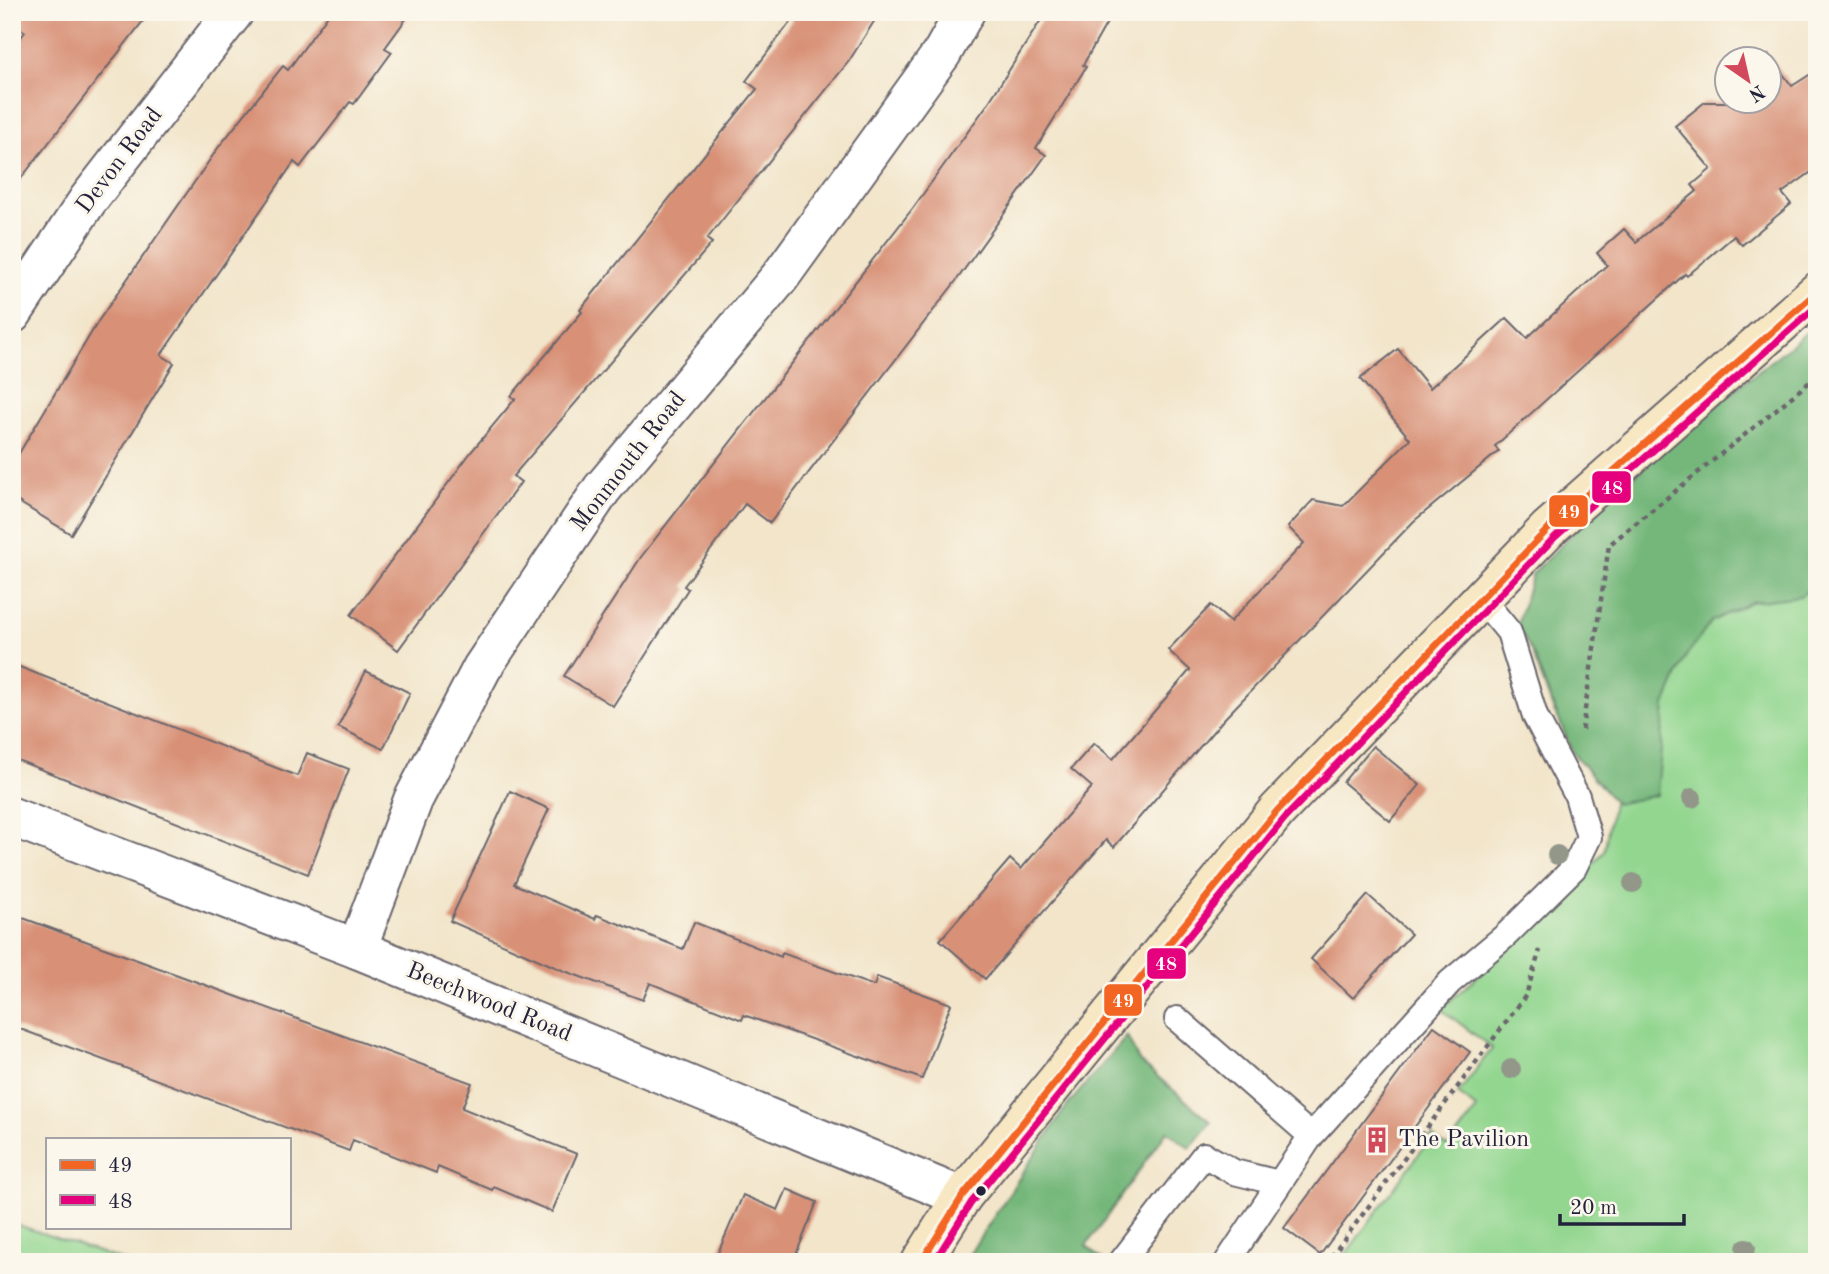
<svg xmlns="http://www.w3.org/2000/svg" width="1829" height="1274" font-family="'Old Standard TT',serif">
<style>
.green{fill:#92d68f;stroke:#5a7c65;stroke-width:2}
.forest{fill:#75b77a;stroke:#4c6c5a;stroke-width:2}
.building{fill:#d89177}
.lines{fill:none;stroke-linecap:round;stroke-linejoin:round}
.lane-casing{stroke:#6b666d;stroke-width:28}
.street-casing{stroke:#6b666d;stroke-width:42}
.secondary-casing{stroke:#6b666d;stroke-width:42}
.path{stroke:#6b666d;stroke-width:4.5;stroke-dasharray:5 5;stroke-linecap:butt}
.lane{stroke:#fff;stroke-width:24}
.street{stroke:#fff;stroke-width:38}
.secondary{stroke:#f7e8c3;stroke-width:38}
.bus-1-casing{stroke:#fbf7ec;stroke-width:12}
.bus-2-casing{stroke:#fbf7ec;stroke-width:12}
.bus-1{stroke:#f26522;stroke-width:7}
.bus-2{stroke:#e5007d;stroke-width:7}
.tree{fill:#929789}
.bus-dot{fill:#22223b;stroke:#fbf7ec;stroke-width:2.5}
.labels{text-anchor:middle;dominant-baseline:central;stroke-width:6;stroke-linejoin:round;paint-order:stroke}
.street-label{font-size:24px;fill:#22223b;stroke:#fbf7ec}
.poi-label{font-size:24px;fill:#22223b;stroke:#fbf7ec;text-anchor:start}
.line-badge{stroke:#fbf7ec;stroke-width:2.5}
.badge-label{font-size:19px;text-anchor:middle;font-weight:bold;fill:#fff}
</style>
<rect width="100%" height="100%" fill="#fbf7ec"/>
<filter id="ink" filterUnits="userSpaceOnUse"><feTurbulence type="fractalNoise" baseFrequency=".0143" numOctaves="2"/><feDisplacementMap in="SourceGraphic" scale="14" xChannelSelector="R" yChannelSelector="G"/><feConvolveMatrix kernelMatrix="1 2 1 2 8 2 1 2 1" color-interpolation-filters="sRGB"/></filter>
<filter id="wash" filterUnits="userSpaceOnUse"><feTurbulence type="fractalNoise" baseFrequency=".00686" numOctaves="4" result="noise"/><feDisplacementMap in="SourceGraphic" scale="28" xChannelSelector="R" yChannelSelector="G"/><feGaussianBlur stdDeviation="1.57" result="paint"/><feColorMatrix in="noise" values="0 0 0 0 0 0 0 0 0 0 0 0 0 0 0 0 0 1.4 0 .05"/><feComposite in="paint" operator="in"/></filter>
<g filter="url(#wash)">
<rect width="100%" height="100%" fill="#f2e5ca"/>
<g class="green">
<path d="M1817,324v938h-477l92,-126 16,11 29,-38 -19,-15 34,-46 -51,-39 104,-93 59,-64 10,-55 -60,-85 -22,-60 -15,-27 16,-52 157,-147z"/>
<path d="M12,1223l115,39h-115z"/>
</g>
<g class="forest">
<path d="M1817,324v260l-17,12 -49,6 -39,19 -26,35 -21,49 -8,90 -41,9 -44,-52 -40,-100 -15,-27 16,-52 59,-59 98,-88z"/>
<path d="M1127,1036l12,25 72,61 -21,26 -23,-17 -81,115 19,16h-141l102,-155z"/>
</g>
<g id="blocks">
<g class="building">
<path d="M12,12h138l-138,178v-141l13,-17 -13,-10z"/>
<path d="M330,12h81l-26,36 7,4 -38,52 -4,-2 -50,65 -6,-5 -133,193 13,8 -103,171 -59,-36v-33l87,-145 119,-172 65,-82 5,4z"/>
<path d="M798,12h82l-31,49 -142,178 5,4 -199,233 8,6 -123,168 -47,-35 120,-163 44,-53 -4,-3 71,-84 -2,-2 177,-221 -11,-8z"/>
<path d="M1046,12h67l-30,53 3,2 -50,81 10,7 -90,126 -186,242 -25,-19 -61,82 4,3 -75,117 -49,-30 77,-119 272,-349 74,-103z"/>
<path d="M1769,55l23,31 25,-16v98l-35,25 9,11 -49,41 -8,-9 -47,40 -2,-2 -190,172 4,5 -85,70 -191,199 -109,127 -8,-7 -121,139 -45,-39 70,-81 11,10 71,-82 -21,-18 23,-26 19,16 77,-89 -22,-20 43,-45 19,17 74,-79 -16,-16 25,-27 30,6 67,-67 -50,-60 38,-30 32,39 77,-70 20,20 80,-73 -10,-12 27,-24 12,13 61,-51 -5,-6 19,-16 -36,-43 30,-24h64z"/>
<path d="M12,664l285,112 10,-23 42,16 -41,105 -296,-116z"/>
<path d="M366,671l44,22 -27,56 -45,-22z"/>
<path d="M1373,746l47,39 -30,36 -47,-39z"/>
<path d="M510,791l39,18 -35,75 81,35 2,-4 86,34 11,-27 87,35 1,-4 92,33 3,-9 74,27 -29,75 -178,-64 -2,5 -92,-37 -7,17 -81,-30 -112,-49z"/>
<path d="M1368,895l43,39 -58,64 -42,-39z"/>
<path d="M12,914l460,169 -10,25 115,46 -25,58 -58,-25 -2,3 -54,-23 -2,6 -83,-33 -4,11 -337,-125z"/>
<path d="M1434,1026l36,26 -150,203 -36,-27z"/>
<path d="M787,1189l30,13 -24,60h-79l29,-67 35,15z"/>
</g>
</g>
</g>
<g filter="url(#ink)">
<use href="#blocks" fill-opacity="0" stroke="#6b666d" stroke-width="2"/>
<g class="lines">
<g class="lane-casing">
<g id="lane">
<path d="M1177,1019l134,117 -84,126"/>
<path d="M1311,1136l139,-154 55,-46 69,-68 15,-31 -12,-41 -42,-80 -26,-84 -28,-34"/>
<path d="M1121,1262l83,-107 30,17 45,11"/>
</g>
</g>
<g class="street-casing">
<g id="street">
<path d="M12,314l76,-114 146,-188"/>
<path d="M12,817l345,132 605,248"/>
<path d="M357,949l56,-149 69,-132 120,-179 178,-212 162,-224 23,-41"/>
</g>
</g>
<g class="secondary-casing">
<path id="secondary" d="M921,1262l41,-65 315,-386 271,-282 269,-237"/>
</g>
<g class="path">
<path d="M1582,730l27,-185 208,-169"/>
<path d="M1323,1262l8,-5 195,-262 14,-45"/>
</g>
<use href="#lane" class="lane"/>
<use href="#street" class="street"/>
<use href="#secondary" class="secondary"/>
<g class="bus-1-casing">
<path id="bus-1" d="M921,1262l41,-65 315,-386 271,-282 269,-237"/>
</g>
<g class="bus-2-casing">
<path id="bus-2" d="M934,1262l37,-59 314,-385 270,-281 262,-231"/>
</g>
<use href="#bus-1" class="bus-1"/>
<use href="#bus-2" class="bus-2"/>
</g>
<g class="tree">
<circle cx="1692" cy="798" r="10"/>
<circle cx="1557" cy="855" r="10"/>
<circle cx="1633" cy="883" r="10"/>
<circle cx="1511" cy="1069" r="10"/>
<circle cx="1746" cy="1248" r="10"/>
</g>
</g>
<defs>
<g id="building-bare" transform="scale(2.1)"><path d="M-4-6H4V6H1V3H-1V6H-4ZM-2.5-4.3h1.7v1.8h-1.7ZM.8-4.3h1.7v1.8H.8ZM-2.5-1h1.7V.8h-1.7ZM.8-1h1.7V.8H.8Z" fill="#d1495b" stroke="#fbf7ec" stroke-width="2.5" paint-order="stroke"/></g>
</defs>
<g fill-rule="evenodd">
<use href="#building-bare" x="1377" y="1140"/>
</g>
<circle class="bus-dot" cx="981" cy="1191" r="6"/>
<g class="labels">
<g class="street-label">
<text transform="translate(120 161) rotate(-53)">Devon Road</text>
<text transform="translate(629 462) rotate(-52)">Monmouth Road</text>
<text transform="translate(489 1003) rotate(22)">Beechwood Road</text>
</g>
<g class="poi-label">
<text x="1398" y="1140">The Pavilion</text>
</g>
</g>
<g class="line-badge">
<rect x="1591" y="470" width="41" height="34" rx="7" fill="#e5007d"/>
<rect x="1548" y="494" width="41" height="34" rx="7" fill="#f26522"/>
<rect x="1146" y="947" width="41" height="33" rx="7" fill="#e5007d"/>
<rect x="1103" y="983" width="40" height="34" rx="7" fill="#f26522"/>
</g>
<g class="badge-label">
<text x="1612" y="494">48</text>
<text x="1569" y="518">49</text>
<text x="1166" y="970">48</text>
<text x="1123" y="1007">49</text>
</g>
<rect width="1829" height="1274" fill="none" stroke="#fbf7ec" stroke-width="42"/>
<rect x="46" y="1138" width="245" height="91" fill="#fbf7ec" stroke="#a4a2a5" stroke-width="2"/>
<rect x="60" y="1160" width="35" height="10" fill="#f26522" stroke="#a4a2a5" stroke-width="2"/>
<text x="108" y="1172" font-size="21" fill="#22223b">49</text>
<rect x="60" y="1195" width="35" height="10" fill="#e5007d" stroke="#a4a2a5" stroke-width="2"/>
<text x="108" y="1208" font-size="21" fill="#22223b">48</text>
<g transform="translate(1748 80) rotate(146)"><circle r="33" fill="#fbf7ec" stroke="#a4a2a5" stroke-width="2"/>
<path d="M0-5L12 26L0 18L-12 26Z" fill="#d1495b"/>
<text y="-10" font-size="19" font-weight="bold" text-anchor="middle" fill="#22223b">N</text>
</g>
<path d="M1560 1214v10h124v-10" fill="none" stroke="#22223b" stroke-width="3.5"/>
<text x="1570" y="1214" font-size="21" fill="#22223b" stroke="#fbf7ec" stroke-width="5" paint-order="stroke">20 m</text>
</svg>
